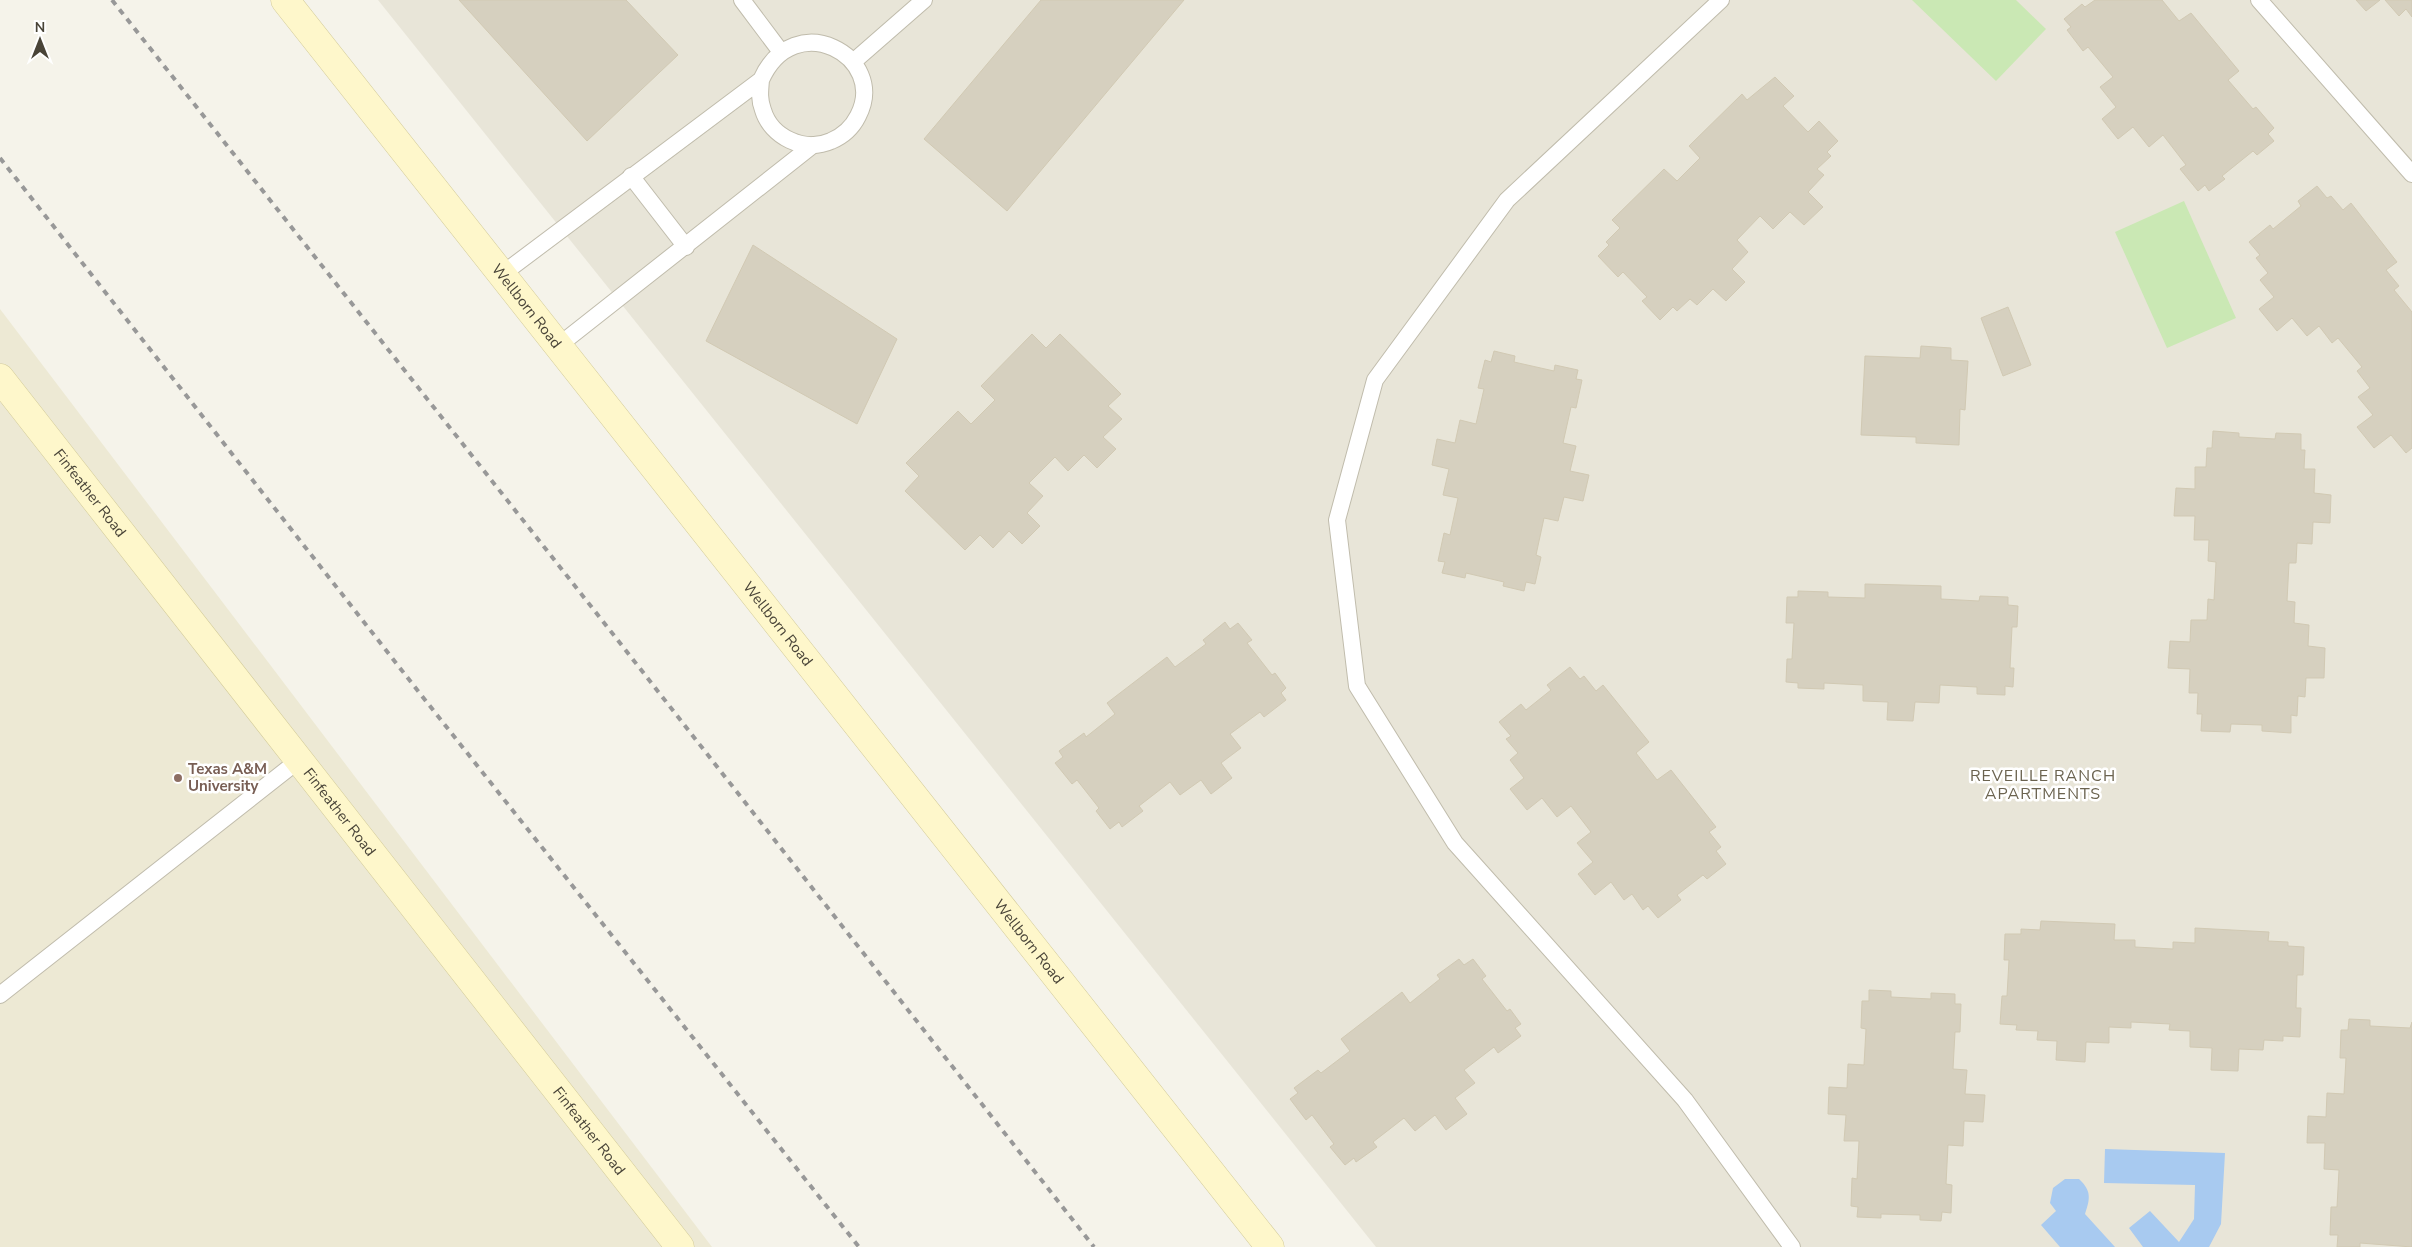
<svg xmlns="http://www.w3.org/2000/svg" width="2412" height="1247" font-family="'Nunito Sans',sans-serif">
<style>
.residential{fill:#e8e5d8}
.education{fill:#ede9d4}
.green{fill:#cae8b4}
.water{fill:#a8caf0}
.building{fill:#d6d0bf;stroke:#d1c9b3}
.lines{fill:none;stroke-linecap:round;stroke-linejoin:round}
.lane-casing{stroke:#c0bcac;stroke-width:18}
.secondary-casing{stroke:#d3cb9a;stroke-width:29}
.lane{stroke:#fff;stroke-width:16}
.secondary{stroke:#fef7cb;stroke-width:28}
.rail{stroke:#989898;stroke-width:4;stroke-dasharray:6 6;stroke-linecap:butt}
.education-dot{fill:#8d6e63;stroke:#fff;stroke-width:2}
.labels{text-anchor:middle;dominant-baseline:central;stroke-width:5;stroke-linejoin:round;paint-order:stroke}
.street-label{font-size:15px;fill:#494438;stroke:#fff}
.education-label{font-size:15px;font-weight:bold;fill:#785e54;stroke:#fff;text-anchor:start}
.neighbourhood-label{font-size:16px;letter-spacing:1px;fill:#6b634f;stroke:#fff}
</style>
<rect width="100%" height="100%" fill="#f5f3ea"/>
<path class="residential" d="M378,0h2034v1247h-1036z"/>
<path class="education" d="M0,309l712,938h-712z"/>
<g class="green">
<path d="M1912,0h104l30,29 -50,52z"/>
<path d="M2184,201l52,117 -69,30 -52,-116z"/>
</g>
<g class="water">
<path d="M2105,1149l120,4 -4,71 -12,23h-66l-14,-19 21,-17 29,31 15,-23 1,-34 -91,-2z"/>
<path d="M2065,1179h14c13,12 11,20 6,35l30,33h-55l-19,-22 15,-14 -6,-8 3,-15z"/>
</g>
<g class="building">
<path d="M459,0h167l52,55 -91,86z"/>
<path d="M1041,0h143l-177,211 -83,-72z"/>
<path d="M2095,0h67l17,21 12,-8 48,58 -11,9 25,29 3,-2 18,21 -6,6 6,7 -17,14 -4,-4 -31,25 3,3 -16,12 -4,-6 -7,6 -18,-22 6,-4 -23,-30 -14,12 -16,-20 -15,12 -16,-20 14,-12 -16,-20 13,-10 -25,-30 -5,4 -16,-21 4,-3 -7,-8 18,-15 3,3z"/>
<path d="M2356,0h24l-14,11z"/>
<path d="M2385,0h27v17l-6,-8 -7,7z"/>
<path d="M1775,77l19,19 -11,10 25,26 11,-11 19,20 -11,11 4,4 -14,13 7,6 -16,17 15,15 -19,18 -14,-13 -17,17 -13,-13 -23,24 11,12 -16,17 13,13 -19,19 -13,-12 -16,16 -7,-6 -13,12 -4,-4 -13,13 -18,-19 5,-4 -24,-25 -5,5 -20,-21 11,-11 -3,-3 14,-14 -8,-8 52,-51 13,12 23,-23 -11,-12 53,-52 5,6z"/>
<path d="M2317,186l10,12 4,-2 12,14 8,-7 46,59 -11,8 13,16 -5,4 18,22v136l-6,5 -15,-18 -17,13 -17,-21 16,-12 -15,-18 12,-9 -13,-17 5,-4 -24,-29 -6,5 -13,-17 -12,10 -15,-18 -15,13 -18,-22 15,-12 -14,-17 8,-7 -12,-15 4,-3 -11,-13 21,-17 3,4 28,-23 -3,-5z"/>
<path d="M753,245l144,94 -40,85 -151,-83z"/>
<path d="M2008,307l23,58 -28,11 -22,-58z"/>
<path d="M1032,334l14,14 14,-14 61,60 -13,12 14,13 -19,18 13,12 -19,19 -13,-13 -16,16 -13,-14 -26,26 14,13 -16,17 13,13 -18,18 -13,-13 -16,17 -13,-13 -15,15 -60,-59 14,-15 -13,-13 52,-52 13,13 24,-24 -14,-14z"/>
<path d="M1921,346l30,2v12l17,1 -3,49 -5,-1 -1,36 -43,-2v-6l-55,-2 4,-79 55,2z"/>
<path d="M1494,351l21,5 -1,6 40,9 1,-6 23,5 -2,9 6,1 -6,28 -5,-1 -8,36 13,3 -6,25 19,4 -6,26 -19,-4 -6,24 -14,-3 -8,37 5,2 -6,27 -9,-2 -2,9 -21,-5 1,-4 -38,-9 -1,5 -23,-5 3,-11 -7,-1 6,-28 6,2 8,-37 -15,-3 6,-26 -17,-4 5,-26 18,4 5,-23 16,4 8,-35 -6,-1 7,-28 6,2z"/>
<path d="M2213,431l26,2v4l36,2 1,-6 25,1v16h4l-1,19h11l-1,24 17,2 -1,28 -17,-1 -1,22 -15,-1 -1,20h-7l-2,38 8,1 -1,21 15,2 -1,21 17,2 -1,30h-18l-1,19 -7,-1 -1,20 -6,-1v18l-29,-2v-6l-31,-1 -1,8 -29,-1 1,-17h-5l1,-21h-9l1,-24 -22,-1 2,-27 20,1 1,-22h16l1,-21 6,1 2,-38 -8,-1 1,-21h-15l1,-24h-21l2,-28 19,1v-22h11l1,-19h5z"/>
<path d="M1865,584l76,2v13l38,2 1,-5 28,1v8l10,1 -1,21h-5l-2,41h4l-1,19 -8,-1v9l-28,-1v-7l-37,-2 -1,18 -24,-1 -2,19 -26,-1 1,-18 -25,-1v-16l-39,-2v6l-26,-1v-5l-12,-1 1,-23h5l2,-36h-8l1,-26h11v-6l30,1v5l37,1z"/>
<path d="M1225,622l5,7 8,-6 14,17 -5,3 25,32 3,-2 11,15 -5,5 5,7 -22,17 -4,-5 -30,22 11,14 -20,15 11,15 -21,16 -10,-14 -21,15 -10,-13 -31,24 4,5 -21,16 -3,-5 -9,7 -14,-18 3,-3 -22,-28 -5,4 -17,-21 8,-6 -4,-6 25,-18 2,4 29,-23 -8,-11 60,-46 8,10 31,-23 -3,-4z"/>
<path d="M1570,667l10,12 4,-3 12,15 7,-6 46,57 -13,11 21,27 14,-10 45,57 -7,5 12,15 -5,4 10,13 -19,15 -4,-4 -26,20 4,5 -23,18 -10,-12 -5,4 -11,-16 -8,6 -13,-18 -16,13 -17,-21 15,-12 -16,-19 14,-11 -20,-26 -14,11 -15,-19 -15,12 -17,-21 14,-11 -14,-18 8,-7 -12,-14 5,-3 -12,-14 22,-18 5,6 25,-20 -4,-5z"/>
<path d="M2041,921l74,3 -1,16h21v7l38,2v-7l22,1v-15l74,4 -1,9 20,1v4l16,1 -1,28h-6l-1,33h5l-1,29 -17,-1v5l-19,-1 -1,10 -24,-1 -1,22 -27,-1 1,-22 -22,-1v-16l-21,-1 1,-6 -39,-2v6l-22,-1v16l-23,-1 -1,20 -29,-2 1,-19 -20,-1 1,-9 -22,-1 1,-5 -17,-1 2,-28h5l2,-36h-5l1,-26h16v-5l19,1z"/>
<path d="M1459,959l5,6 9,-6 13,17 -4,3 25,32 3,-2 11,15 -6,4 6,8 -23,17 -4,-6 -30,23 11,13 -20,15 12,16 -21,16 -11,-15 -20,16 -11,-13 -31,24 4,5 -21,15 -2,-4 -9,7 -15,-18 4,-3 -22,-29 -6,5 -16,-21 8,-6 -4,-5 24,-18 3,3 29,-22 -9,-12 61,-47 8,11 30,-24 -3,-4z"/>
<path d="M1869,990l22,1v6l40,2v-6l24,1v10h6l-1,28h-5l-2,37 14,1 -2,24 20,1 -2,27 -19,-1 -1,25 -15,-1 -2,39 6,1 -1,28 -9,-1 -1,9 -21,-1v-5l-39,-1v4l-24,-1 1,-10 -7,-1 1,-28 5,1 2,-38h-15l2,-26 -18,-1 1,-27 18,1 1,-24 16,1 2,-36 -5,-1 1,-27h7z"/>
<path d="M2349,1019l21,1v6l40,2 2,-6v225l-52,-4v4h-23l1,-12h-8l1,-28h6l2,-37 -15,-1 1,-26h-18l1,-27 18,1 1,-24 17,1 2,-36h-6l1,-28h7z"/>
</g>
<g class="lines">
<g class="lane-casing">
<g id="lane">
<path d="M742,0l39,52"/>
<path d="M1721,0l-214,200 -132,180 -38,140 20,166 98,157 230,257 107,147"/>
<path d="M2259,0l153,174"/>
<path d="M853,62l71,-62"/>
<path d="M631,176l55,71"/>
<path d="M501,275l260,-195c33,-75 128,-23 97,36 -6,12 -15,20 -27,25 -27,12 -60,-4 -68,-31 -4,-10 -3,-19 -2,-30"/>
<path d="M558,346l255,-201"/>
<path d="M0,995l299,-235"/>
</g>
</g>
<g class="secondary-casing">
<g id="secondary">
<path id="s1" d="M285,0l985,1247"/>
<path id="s2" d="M0,378l680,869"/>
</g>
</g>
<use href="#lane" class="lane"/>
<use href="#secondary" class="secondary"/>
<g class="rail">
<path d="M112,0l508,643 474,604"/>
<path d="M0,158l418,533 441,556"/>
</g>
</g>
<circle class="education-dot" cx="178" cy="778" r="5"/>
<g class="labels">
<g class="street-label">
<text stroke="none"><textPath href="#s1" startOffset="390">Wellborn Road</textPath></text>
<text stroke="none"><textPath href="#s2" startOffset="146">Finfeather Road</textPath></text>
<text stroke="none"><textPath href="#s1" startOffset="795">Wellborn Road</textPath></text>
<text stroke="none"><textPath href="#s2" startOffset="551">Finfeather Road</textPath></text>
<text stroke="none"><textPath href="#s1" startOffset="1200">Wellborn Road</textPath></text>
<text stroke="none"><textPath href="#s2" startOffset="956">Finfeather Road</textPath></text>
</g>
<g class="education-label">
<text x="188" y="769">Texas A&amp;M<tspan x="188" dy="17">University</tspan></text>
</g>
<g class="neighbourhood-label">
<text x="2043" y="776">REVEILLE RANCH<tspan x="2043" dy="18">APARTMENTS</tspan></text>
</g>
</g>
<g transform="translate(40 40)" stroke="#ffffff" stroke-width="4" paint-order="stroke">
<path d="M0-4L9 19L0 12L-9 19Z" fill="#494438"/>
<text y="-8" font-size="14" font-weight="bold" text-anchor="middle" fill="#494438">N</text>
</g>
</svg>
